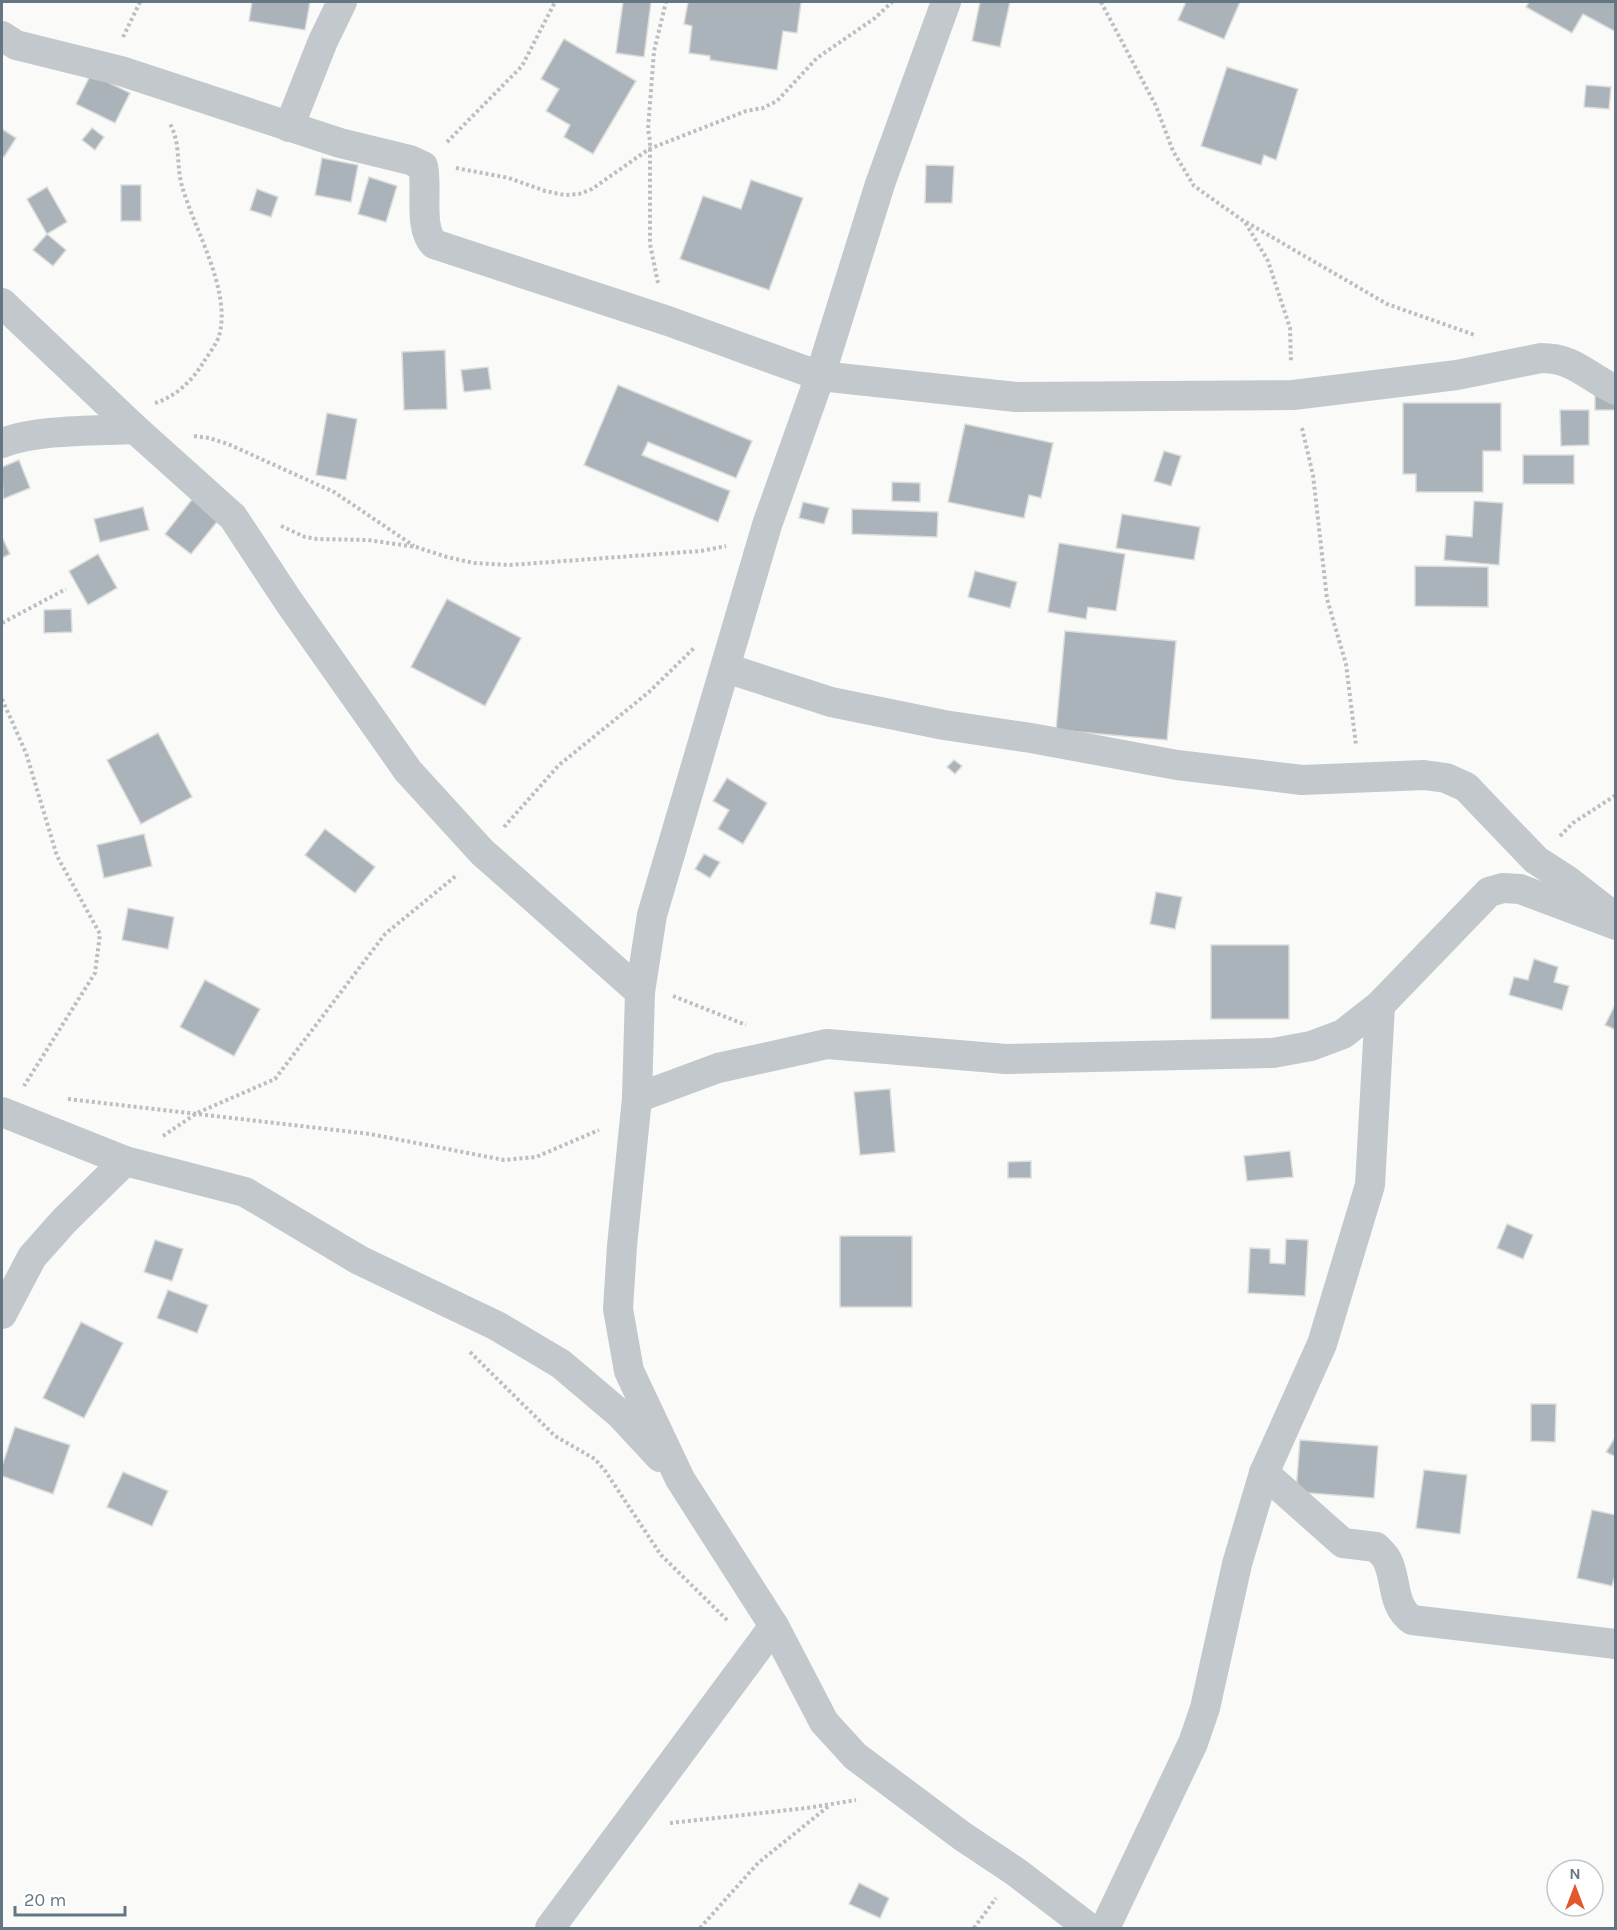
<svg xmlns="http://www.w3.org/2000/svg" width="1617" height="1930" font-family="Karla,sans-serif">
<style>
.building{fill:#aab3b9;stroke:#dcdcda;stroke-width:1.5}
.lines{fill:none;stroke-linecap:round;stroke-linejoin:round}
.path{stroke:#bbbfc2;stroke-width:4;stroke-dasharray:3 3;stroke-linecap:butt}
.minor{stroke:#c3c8cc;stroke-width:30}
</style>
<rect width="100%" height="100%" fill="#fafaf8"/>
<g class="building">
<path d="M252,2h58l-5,28 -56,-9z"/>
<path d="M623,2h28l-7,55 -28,-4z"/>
<path d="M688,2h113l-4,31 -14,-2 -6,39 -67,-10v-4l-21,-3 3,-27 -8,-2z"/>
<path d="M980,2h30l-10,45 -28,-6z"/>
<path d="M1186,2h54l-16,37 -46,-19z"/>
<path d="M1529,2h87v30l-33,-18 -11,19 -46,-26z"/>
<path d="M564,39l72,42 -43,73 -29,-17 6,-12 -24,-14 13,-22 -18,-10z"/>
<path d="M1227,67l71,22 -22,71 -12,-5 -3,10 -60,-19z"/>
<path d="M91,74l39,19 -15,30 -39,-19z"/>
<path d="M1586,85l25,2 -2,22 -25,-2z"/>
<path d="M92,128l12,9 -9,13 -13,-10z"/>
<path d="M2,129l14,9 -12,19 -2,-2z"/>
<path d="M322,158l36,7 -7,37 -36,-7z"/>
<path d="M926,165l28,1 -2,37h-27z"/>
<path d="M369,177l28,9 -11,36 -28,-8z"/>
<path d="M751,180l52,18 -34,92 -89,-31 23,-63 38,13z"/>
<rect x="121" y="185" width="20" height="36"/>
<path d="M47,187l20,35 -20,12 -20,-35z"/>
<path d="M257,189l21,8 -7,20 -21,-7z"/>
<path d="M47,234l19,16 -13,16 -20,-16z"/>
<path d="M445,350l2,59 -43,1 -2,-58z"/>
<path d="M488,367l3,22 -27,3 -3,-22z"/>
<path d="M618,385l134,56 -16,37 -88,-36 -6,13 88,36 -12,31 -134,-57z"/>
<rect x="1595" y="395" width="21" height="15"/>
<path d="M1403,403h98v48h-18v41h-67v-18h-13z"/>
<path d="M1560,410h29v35l-28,1z"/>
<path d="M327,413l30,6 -11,61 -30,-5z"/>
<path d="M965,424l88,19 -12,55 -12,-3 -5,23 -76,-16z"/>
<path d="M1164,451l17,5 -10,30 -17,-5z"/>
<rect x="1523" y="455" width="51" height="29"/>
<path d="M19,460l11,28 -27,11 -1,-32z"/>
<path d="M892,482l28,1v19l-28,-1z"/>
<path d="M194,497l26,21 -29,36 -26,-20z"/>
<path d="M1474,501l29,2 -4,62 -55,-5 2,-25 26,2z"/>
<path d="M803,502l26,6 -5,16 -25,-6z"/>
<path d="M143,507l6,23 -49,12 -6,-23z"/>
<path d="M852,509l86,3 -1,25 -85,-3z"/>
<path d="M1122,514l78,13 -6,33 -78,-12z"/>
<path d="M2,537l8,17 -8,4z"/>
<path d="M1059,543l66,11 -9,57 -28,-4 -2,12 -38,-7z"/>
<path d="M98,554l19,34 -29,17 -19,-34z"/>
<path d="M1415,566l73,1v40l-73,-1z"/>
<path d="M975,571l42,11 -7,26 -42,-11z"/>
<path d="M447,599l74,39 -36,68 -74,-39z"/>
<path d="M71,609l1,23 -28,1v-23z"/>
<path d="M1065,631l111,10 -9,99 -111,-10z"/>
<path d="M158,733l34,64 -51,27 -34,-64z"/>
<path d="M954,760l8,6 -7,8 -8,-7z"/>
<path d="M727,778l40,25 -24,41 -25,-15 11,-19 -16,-9z"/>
<path d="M325,829l50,38 -20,26 -50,-38z"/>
<path d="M144,834l8,32 -48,12 -7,-33z"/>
<path d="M704,854l16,8 -10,16 -15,-9z"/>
<path d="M1156,892l26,5 -7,32 -25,-5z"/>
<path d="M128,908l46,9 -6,32 -46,-9z"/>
<rect x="1211" y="945" width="78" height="74"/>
<path d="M1534,959l24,8 -4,15 15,4 -7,24 -53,-15 5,-18 14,3z"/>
<path d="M205,980l55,29 -26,47 -54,-29z"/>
<path d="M1616,1003v27l-11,-5z"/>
<path d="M890,1089l5,63 -35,3 -6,-63z"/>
<path d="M1290,1151l3,26 -46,4 -3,-25z"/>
<path d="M1031,1161v17h-23v-16z"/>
<path d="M1507,1224l26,11 -10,24 -26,-11z"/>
<rect x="840" y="1236" width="72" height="71"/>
<path d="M1286,1239l22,1 -3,56 -57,-3 2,-45 20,1v14l15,1z"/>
<path d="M155,1240l28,9 -11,32 -28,-9z"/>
<path d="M168,1290l40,15 -11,28 -40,-15z"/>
<path d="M81,1322l42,21 -39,75 -41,-20z"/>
<path d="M1531,1404h25l-1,38 -24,-1z"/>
<path d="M15,1427l55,18 -17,49 -51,-18v-10z"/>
<path d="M1616,1436v21l-10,-5z"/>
<path d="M1300,1440l78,6 -4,52 -78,-6z"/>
<path d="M1424,1470l43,5 -7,59 -44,-6z"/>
<path d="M123,1472l45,19 -16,35 -45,-19z"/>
<path d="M1592,1510l24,5v57l-4,14 -35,-8z"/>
<path d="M859,1883l30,15 -9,20 -31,-14z"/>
</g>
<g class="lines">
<g class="path">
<path d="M1101,2l55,104 17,45 21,35 51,36 23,39 22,67 1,34"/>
<path d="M123,37l17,-35"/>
<path d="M447,142l75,-76 33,-64"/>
<path d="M456,168l53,10 36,13 20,4 14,-1 13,-5 57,-40 97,-38 17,-3 14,-7 40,-43 58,-40 17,-16"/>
<path d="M1246,222l141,82 88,31"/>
<path d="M658,283l-8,-39v-103l-2,-12 6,-78 12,-49"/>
<path d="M155,403c20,-6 37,-22 48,-40 5,-8 13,-18 16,-27 13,-45 -25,-107 -37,-150 -6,-20 -1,-43 -12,-62"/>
<path d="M1302,428l11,47 14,124 19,65 10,81"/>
<path d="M194,436l15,2 19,6 106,48 80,54"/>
<path d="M281,526l24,11 12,2 51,1 48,7 31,10 27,6 36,2 191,-14 25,-5"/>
<path d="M2,623l64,-34"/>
<path d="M2,699l24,54 31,103 43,78 -5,39 -71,113"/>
<path d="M504,827l55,-62 90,-73 45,-44"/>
<path d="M1560,836l13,-13 43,-28"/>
<path d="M673,996l73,29"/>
<path d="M68,1099l302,35 134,26 32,-3 63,-27"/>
<path d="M163,1136l34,-23 78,-34 110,-145 72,-59"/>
<path d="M470,1352l85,84 40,23 11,13 55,83 67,66"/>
<path d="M670,1823l137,-15 49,-8"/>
<path d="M700,1928l58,-65 72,-58"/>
<path d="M974,1928l22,-30"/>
</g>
<g class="minor">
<path d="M946,2l-66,182 -60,192 -53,149 -115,390 -12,77 -3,106 -15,148 -4,63 11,62 51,108 94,147 50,96 31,34 107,80 54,36 73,56"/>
<path d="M2,36l14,9 105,26 219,72 70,17 13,6c5,22 -5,62 11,78l234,77 152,55 196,21 277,-2 164,-20 84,-17c34,0 46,19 75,32"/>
<path d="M289,127l34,-86 19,-39"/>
<path d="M2,303l133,126 98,88 56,85 119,169 74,81 158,140"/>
<path d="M2,443c36,-14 93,-12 133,-14"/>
<path d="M726,668l105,34 113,23 87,13 146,27 125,15 122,-5 22,3 20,9 70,73 31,20 45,35"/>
<path d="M637,1098l81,-30 109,-24 179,15 267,-6 38,-7 32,-12 37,-29 109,-113 14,-4 17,1 96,36"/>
<path d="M2,1112l123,49 120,31 114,68 138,66 64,38 59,50 40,43"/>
<path d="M2,1314l30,-57 32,-36 61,-60"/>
<path d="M1264,1473l79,70 33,4c4,4 10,9 12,15 9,20 4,44 24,58l204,24"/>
<path d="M550,1928l224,-302"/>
<path d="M1105,1928l88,-185 12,-35 32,-144 27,-91 58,-129 48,-159 10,-180"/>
</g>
</g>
<rect width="1617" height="1930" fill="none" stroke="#657683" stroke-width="6"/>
<g transform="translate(1575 1888)"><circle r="28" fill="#ffffff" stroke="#c1c8cd" stroke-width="1.5"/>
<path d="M0-4.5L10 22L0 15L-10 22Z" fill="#e4572e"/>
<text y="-9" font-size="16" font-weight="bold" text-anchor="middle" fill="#657683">N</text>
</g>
<path d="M15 1906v9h110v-9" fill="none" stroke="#657683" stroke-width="3"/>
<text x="24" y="1906" font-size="18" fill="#657683" stroke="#ffffff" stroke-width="4.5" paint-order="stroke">20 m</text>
</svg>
